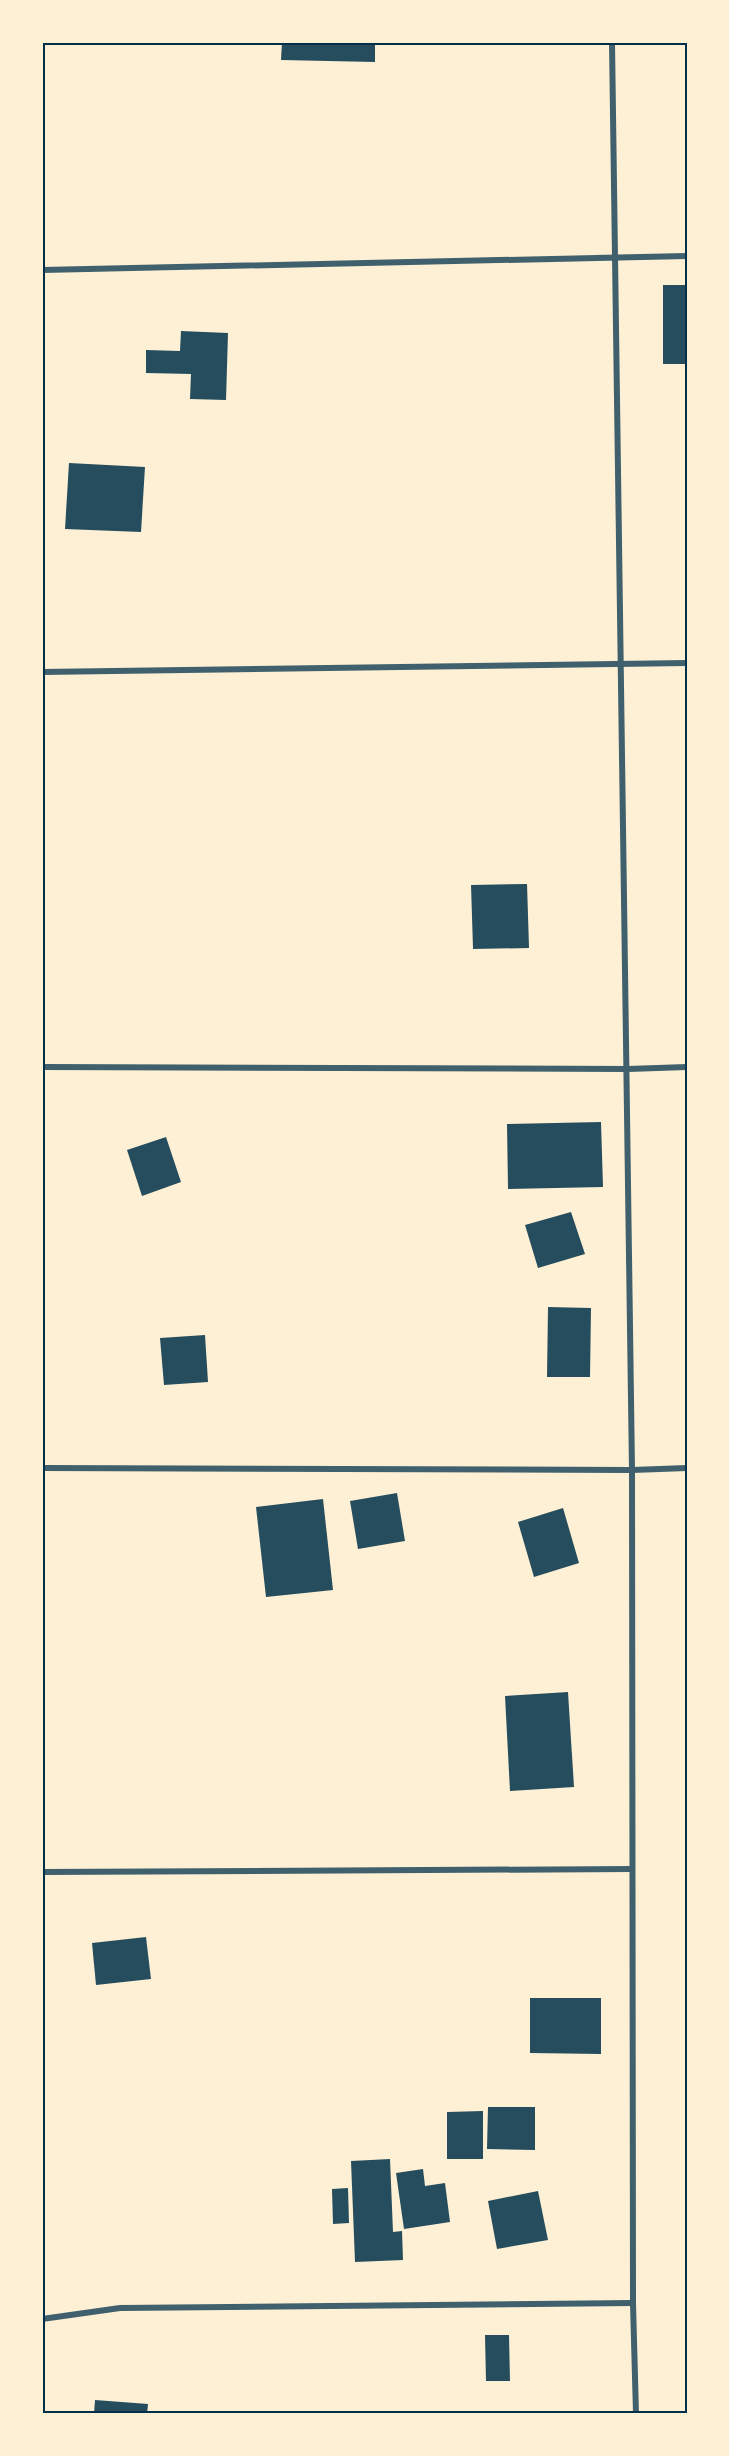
<svg xmlns="http://www.w3.org/2000/svg" width="729" height="2456" font-family="Signika,sans-serif">
<style>
.building{fill:#264d5e}
.lines{fill:none;stroke-linecap:round;stroke-linejoin:round}
.minor{stroke:#3f606c;stroke-width:6}
.neatline{fill:none;stroke:#003049;stroke-width:2}
</style>
<rect width="100%" height="100%" fill="#fdf0d5"/>
<g class="building">
<path d="M282,42h93v20l-94,-2z"/>
<rect x="663" y="285" width="24" height="79"/>
<path d="M181,331l47,2 -2,67 -36,-1 1,-25 -45,-1v-23l34,1z"/>
<path d="M69,463l76,4 -4,65 -76,-3z"/>
<path d="M527,884l2,64 -56,1 -2,-64z"/>
<path d="M601,1122l2,65 -95,2 -1,-65z"/>
<path d="M166,1137l15,45 -39,14 -15,-46z"/>
<path d="M571,1212l14,42 -47,14 -13,-43z"/>
<path d="M548,1307l43,1 -1,69h-43z"/>
<path d="M205,1335l3,47 -44,3 -4,-47z"/>
<path d="M397,1493l8,48 -47,8 -8,-48z"/>
<path d="M323,1499l10,91 -67,7 -10,-90z"/>
<path d="M563,1508l16,55 -45,14 -16,-55z"/>
<path d="M568,1692l6,95 -64,4 -5,-95z"/>
<path d="M146,1937l5,42 -55,6 -4,-42z"/>
<path d="M530,1998h71v56l-71,-1z"/>
<path d="M488,2107h47v43l-48,-1z"/>
<path d="M483,2111v48h-36v-47z"/>
<path d="M390,2159l3,73 9,-1 1,29 -48,2 -4,-101z"/>
<path d="M423,2169l2,17 20,-3 5,39 -46,7 -8,-56z"/>
<path d="M348,2188l1,35 -16,1 -1,-35z"/>
<path d="M538,2191l10,49 -51,9 -9,-48z"/>
<path d="M485,2335h24l1,46h-24z"/>
<path d="M95,2400l53,4 -1,10h-53z"/>
</g>
<g class="lines">
<g class="minor">
<path d="M612,42l20,1428 1,833 3,111"/>
<path d="M42,270l645,-14"/>
<path d="M42,672l645,-9"/>
<path d="M42,1067l586,2 59,-2"/>
<path d="M42,1468l590,2 55,-2"/>
<path d="M42,1872l590,-3"/>
<path d="M42,2319l78,-11 513,-5"/>
</g>
</g>
<rect width="729" height="2456" fill="none" stroke="#fdf0d5" stroke-width="87"/>
<rect x="44" y="44" width="642" height="2368" class="neatline"/>
</svg>
